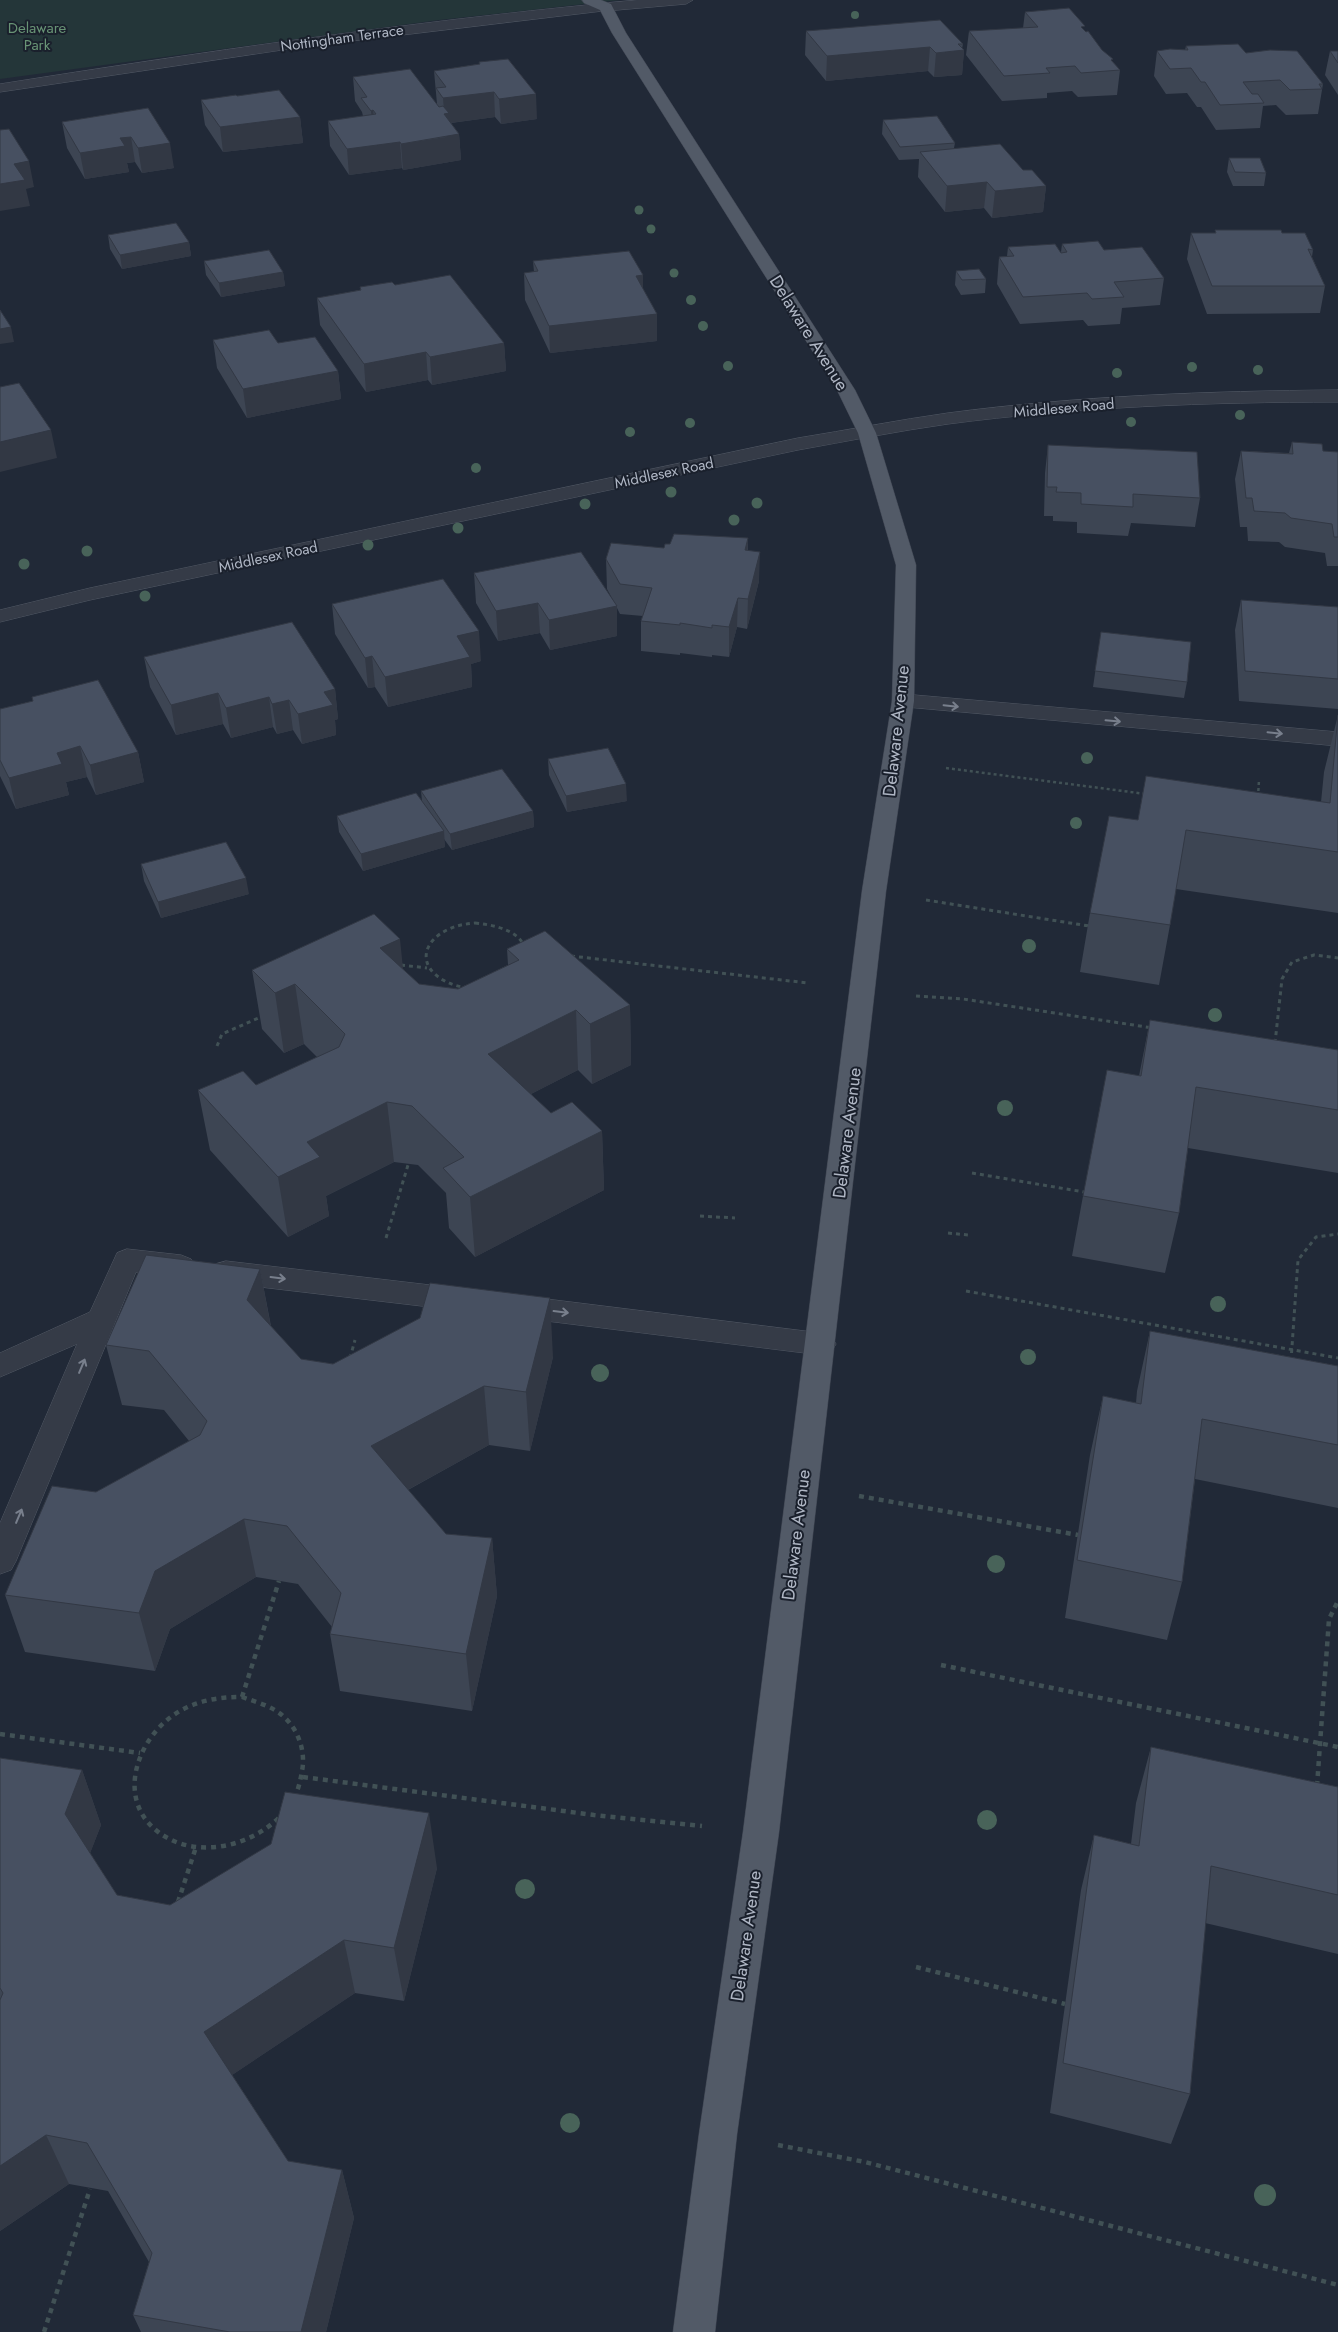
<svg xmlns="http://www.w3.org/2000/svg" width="1338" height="2332" font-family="Jost,sans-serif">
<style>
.green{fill:#243639}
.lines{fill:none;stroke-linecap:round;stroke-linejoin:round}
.service-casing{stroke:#525965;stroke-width:1}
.minor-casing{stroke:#525965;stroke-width:1}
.tertiary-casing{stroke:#525965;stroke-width:1}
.primary-casing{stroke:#3e4451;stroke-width:1}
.path-far2{stroke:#415155;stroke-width:2.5;stroke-dasharray:3 3;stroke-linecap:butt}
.path-far1{stroke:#415155;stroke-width:3;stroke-dasharray:4 4;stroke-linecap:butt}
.path{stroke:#415155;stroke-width:4.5;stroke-dasharray:5 5;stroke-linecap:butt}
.service{fill:#353b47;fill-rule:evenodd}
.minor{fill:#353b47;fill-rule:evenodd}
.tertiary{fill:#353b47;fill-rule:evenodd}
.primary{fill:#525a67;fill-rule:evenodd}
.tree{fill:#486359}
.wall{fill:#3d4553}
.shaded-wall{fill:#323844}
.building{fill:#475061;stroke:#323844}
.oneway{stroke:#787f8c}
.labels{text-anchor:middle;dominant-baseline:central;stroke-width:4;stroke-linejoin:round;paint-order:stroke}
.far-park-label{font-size:15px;fill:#689375;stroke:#1a202c}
.far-street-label{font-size:15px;fill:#afb6c4;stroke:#1a202c}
.street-label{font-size:18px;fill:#afb6c4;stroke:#1a202c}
</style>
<rect width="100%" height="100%" fill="#212937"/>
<path class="green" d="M0,0h620l-181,20 -439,59z"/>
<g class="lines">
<g class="service-casing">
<g id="service">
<path d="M903,694l435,38v14l-443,-40 -3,-5 3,-5z"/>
<path d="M127,1249l54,6 10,4 4,7 -4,7 -10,4 -45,-5 -120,289 -5,9 -11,4v-51l77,-179 -77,33v-24l90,-41 27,-59z"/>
<path d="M226,1261l238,28 10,3 5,8 -5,8 -10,3 -238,-28 -10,-3 -4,-8 4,-8z"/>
<path d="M514,1295l307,38 10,3 5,8 -5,8 -10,3 -307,-38 -10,-3 -5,-8 5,-8z"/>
</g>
</g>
<g class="minor-casing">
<g id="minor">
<path d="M606,3l5,1 2,3 -2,3 -309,37 -302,45v-8c201,-32 403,-61 606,-81z"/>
<path d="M1338,390v12c-130,0 -261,5 -390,22 -50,7 -100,17 -150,26l-708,150 -90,22v-12l90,-22 708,-150c50,-8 100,-18 150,-25 129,-17 260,-22 390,-23z"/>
</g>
</g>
<g class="tertiary-casing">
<path id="tertiary" d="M638,0h55l-7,4 -80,7 -7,-4 7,-4z"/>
</g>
<g class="primary-casing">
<path id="primary" d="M582,0h19l10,4 15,29 229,357 21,43 40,132 -2,136 -28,190 -107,941 -42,302 -22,198h-42l26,-198 44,-302 119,-941 30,-190 4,-136 -38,-132 -21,-43 -225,-357 -12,-23 -16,-7z"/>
</g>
<g class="path-far2">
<path d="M946,768l200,26"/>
<path d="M1258,797l1,-17"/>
</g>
<g class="path-far1">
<path d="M926,900l163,26"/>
<path d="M475,923c102,10 25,90 -32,57 -27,-16 -19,-40 6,-51 8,-4 17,-5 26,-6z"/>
<path d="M571,956l237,27"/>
<path d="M401,965l26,3"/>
<path d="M916,996l47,3 190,29"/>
<path d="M1275,1043l7,-64 10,-17 22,-7 24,3"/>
<path d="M217,1046l5,-12 41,-18"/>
<path d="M972,1173l112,19"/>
<path d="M700,1216l35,2"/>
<path d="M948,1233l20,2"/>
<path d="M386,1238l22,-73"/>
<path d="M966,1291l372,67"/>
<path d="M350,1358l5,-18"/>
<path d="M1291,1361l7,-101 18,-23 22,-3"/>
</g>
<g class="path">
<path d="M859,1496l219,39"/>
<path d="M941,1665l397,82"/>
<path d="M242,1697c14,5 30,9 41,19 15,13 23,35 19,55 -2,12 -5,25 -13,35 -28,39 -92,57 -132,25 -43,-34 -18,-97 23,-120 19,-11 40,-14 62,-14z"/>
<path d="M242,1697l37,-116"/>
<path d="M0,1734l140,19"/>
<path d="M303,1777l291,38 108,11"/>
<path d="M1317,1786l12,-167 9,-18"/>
<path d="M178,1902l18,-55"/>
<path d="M916,1967l149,37"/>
<path d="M778,2145l87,17 473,123"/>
<path d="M44,2332l46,-143"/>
</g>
<use href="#service" class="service"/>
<use href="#minor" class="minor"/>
<use href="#tertiary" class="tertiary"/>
<use href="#primary" class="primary"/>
</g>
<g class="tree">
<circle cx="855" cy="15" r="4"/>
<circle cx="639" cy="210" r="4.5"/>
<circle cx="651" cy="229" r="4.5"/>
<circle cx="674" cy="273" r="4.5"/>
<circle cx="691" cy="300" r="5"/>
<circle cx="703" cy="326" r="5"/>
<circle cx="728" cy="366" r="5"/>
<circle cx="1192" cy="367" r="5"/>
<circle cx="1258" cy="370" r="5"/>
<circle cx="1117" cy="373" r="5"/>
<circle cx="1240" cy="415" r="5"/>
<circle cx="1131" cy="422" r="5"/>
<circle cx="690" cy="423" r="5"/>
<circle cx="630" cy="432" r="5"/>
<circle cx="476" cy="468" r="5"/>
<circle cx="671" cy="492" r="5.5"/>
<circle cx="757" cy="503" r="5.5"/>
<circle cx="585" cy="504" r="5.5"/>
<circle cx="734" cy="520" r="5.5"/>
<circle cx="458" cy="528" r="5.5"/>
<circle cx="368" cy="545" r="5.5"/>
<circle cx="87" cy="551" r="5.5"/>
<circle cx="24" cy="564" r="5.5"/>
<circle cx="145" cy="596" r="5.5"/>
<circle cx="1087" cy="758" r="6"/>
<circle cx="1076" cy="823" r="6"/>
<circle cx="1029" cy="946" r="7"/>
<circle cx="1215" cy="1015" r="7"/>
<circle cx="1005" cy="1108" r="8"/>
<circle cx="1218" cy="1304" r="8"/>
<circle cx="1028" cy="1357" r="8"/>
<circle cx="600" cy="1373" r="9"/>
<circle cx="996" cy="1564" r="9"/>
<circle cx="987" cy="1820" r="10"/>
<circle cx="525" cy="1889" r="10"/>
<circle cx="570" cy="2123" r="10"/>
<circle cx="1265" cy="2195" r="11"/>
</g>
<g class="wall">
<path d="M1025,12l60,19 35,39 -3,25 -39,2 -6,-6 -25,2v5l-45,3 -36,-46 3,-24 54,-3z"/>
<path d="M806,31l157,13 -1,5 2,1 -2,25 -28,2 -6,-6 -102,10 -21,-26z"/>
<path d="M1186,46l60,7 77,31 -5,30 -32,1 -10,-10 -13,1 -3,22 -44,2 -15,-23h-4l-10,-14 -21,1 -12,-18 3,-25 28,-1z"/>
<path d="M1330,51h8v44l-13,-20z"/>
<path d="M479,62l58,57 -36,5 -6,-7 -44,6 8,11 2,26 -58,10 -1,-2 -53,7 -19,-29 -2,-25 35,-5 -1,-4 -7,-11 -2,-24 84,27 -3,-33 45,-7z"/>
<path d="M237,96l63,21 3,26 -80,9 -18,-27 -4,-25z"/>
<path d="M148,108l26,60 -32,5 -7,-11 -8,1 2,9 -44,7 -18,-31 -5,-26z"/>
<path d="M883,120l72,23 -1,5 69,22 23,16 -3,26 -51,6 -8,-10 -39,4 -27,-35 1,-18 -20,1 -17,-26z"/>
<path d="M1229,158l37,15 -2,13h-31l-6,-14z"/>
<path d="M1215,230l67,3 31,17 -1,7 13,29 -5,27 -113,1 -20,-55 4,-26h24z"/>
<path d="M108,235l81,7 2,14 -69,13 -12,-20z"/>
<path d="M1062,244l42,6 60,28 -4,27 -38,3 -2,16 -32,2 -5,-6 -63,4 -23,-40 2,-27 8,-1 1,-9 53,5z"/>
<path d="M204,261l79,11 2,14 -64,11 -15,-22z"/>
<path d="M533,261l110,14v14l14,52 -107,12 -25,-53 -1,-27 10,-1z"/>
<path d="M956,271l30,8 -1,14 -24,2 -6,-10z"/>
<path d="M395,285l109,58 2,28 -74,14 -4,-5 -62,12 -46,-67 -3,-27 43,-8v-3z"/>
<path d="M213,340l125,31 3,28 -94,19 -30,-50z"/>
<path d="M1292,442l31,9 15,1v114h-11l-2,-13 -40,-6 -6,-5 -31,-1 -1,-14h-7l-5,-48 6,-28 48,2z"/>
<path d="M1048,445l152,53 -5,29 -64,-4 -3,13 -51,-3v-11l-24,-1v-5h-9l1,-43z"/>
<path d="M748,538v13l11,30 -12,48 -10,-2 -8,30 -17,-2v2l-32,-4v2l-39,-4v-30l2,-5 -23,-2 -3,-6v28l-67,14 -10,-17 -42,8 -22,-38 -2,-30 140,29 -7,-13 -1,-30 58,-11 6,-4z"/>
<path d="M1241,600l97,7v102l-99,-8 -4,-71z"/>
<path d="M332,604l149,57 -10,3 1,23 -84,20 -13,-20 -7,1 -33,-54z"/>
<path d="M1101,632l86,50 -3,16 -91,-11z"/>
<path d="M144,657l191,32 3,30 -3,1 1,15 -34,9 -9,-14 -16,4 -4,-7 -42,11 -8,-14 -47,11 -26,-48z"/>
<path d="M32,697l106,55 6,30 -48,13 -9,-18 -21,5 3,13 -53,14 -16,-33v-67l33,-8z"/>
<path d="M1338,715v198l-162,-24 -6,36 -11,60 -79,-13 10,-59 48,-93 183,-18 3,-30z"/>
<path d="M548,759l79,42 -60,11 -18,-37z"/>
<path d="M421,791l112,20 1,16 -82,23 -8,-11 1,8 -82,24 -24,-39 -2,-16 85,-15z"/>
<path d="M141,864l108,30 -88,24 -17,-37z"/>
<path d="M507,949l123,56 1,60 -39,19 -14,-14 -47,24 20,19 51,18 2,59 -129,67 -26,-29 -3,-35 -28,-28 -24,-3 -68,34 3,20 -41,21 -78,-87 -12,-60 58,-5 61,-28 -13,-13 -20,9 -22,-24 -10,-59 151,-1 16,15 39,5 50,-24z"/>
<path d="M1150,1020l188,30v123l-150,-25 -9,65 -14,60 -93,-17 11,-60 56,-120z"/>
<path d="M260,1269l11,57 30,33 32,5 220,-7 -23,94 -41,-6 -81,45 38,44 46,4 5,58 -25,115 -132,-20 -10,-57 2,-7 -34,-43 -42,-7 -86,52 -15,42 -130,-19 -20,-57 91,-103 93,-51 -25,-31 -42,-5 -16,-60z"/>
<path d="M1150,1331l188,35v142l-143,-29 -13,103 -15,58 -102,-22 25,-163 13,-59 33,7 1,-12z"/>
<path d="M1151,1747l187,40v167l-133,-31 -15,171 -19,50 -121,-31 31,-223 13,-55 37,9 5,-41z"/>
<path d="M0,1758l82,12 19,55 -11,28 27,42 53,10 267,-37 -33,133 -49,-8 -123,82 56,86 54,9 12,48 -28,114h-185l-8,-17 16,-53 -41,-71 -39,-7 -69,47z"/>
</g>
<g class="shaded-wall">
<path d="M930,47l-2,24 -102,10 1,-25z"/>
<path d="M964,50l-2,25 -28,2 2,-24z"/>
<path d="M494,92l1,25 -45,6 9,11 2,26 -58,10 -2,-26 45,-7 -3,-39z"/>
<path d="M536,94l1,25 -36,5 -2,-25z"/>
<path d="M373,110l3,26h-3l-2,-25z"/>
<path d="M300,117l3,26 -80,9 -3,-25z"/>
<path d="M131,137l4,25 -8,1 2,9 -44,7 -5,-26 40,-15z"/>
<path d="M400,142l2,26 -53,7 -2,-26z"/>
<path d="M170,143l4,25 -32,5 -4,-25z"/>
<path d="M29,161l5,26 -8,2 4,17 -30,5v-27l14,-20z"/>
<path d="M987,182l-3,26 -39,4 2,-26z"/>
<path d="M1046,186l-3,26 -51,6 3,-27z"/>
<path d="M189,242l2,14 -69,13 -2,-14z"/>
<path d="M283,272l2,14 -64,11 -2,-14z"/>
<path d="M643,275v27l-7,-26z"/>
<path d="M657,314v27l-107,12 -1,-27z"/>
<path d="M11,327l3,15 -14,2v-15z"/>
<path d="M504,343l2,28 -74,14 -2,-28z"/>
<path d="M426,352l2,28 -62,12 -2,-28z"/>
<path d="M338,371l3,28 -94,19 -4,-29z"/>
<path d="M51,430l6,28 -57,14v-30z"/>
<path d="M748,538l-1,29 -2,-17z"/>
<path d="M760,552l-1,29 -12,48 1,-30z"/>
<path d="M738,598l-1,29 -8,30v-30z"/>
<path d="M538,603l2,30 -42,8 -2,-30z"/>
<path d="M617,606v30l-67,14 -1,-30z"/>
<path d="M479,631l2,30 -10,3 1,23 -84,20 -3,-30 72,-41z"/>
<path d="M372,656l3,31 -7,1 -3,-30z"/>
<path d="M335,689l3,30 -3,1 1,15 -34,9 -4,-30 26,-22z"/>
<path d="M218,693l5,31 -47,11 -5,-30z"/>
<path d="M269,697l4,30 -42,11 -5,-30z"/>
<path d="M289,700l4,30 -16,4 -5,-30z"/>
<path d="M80,746l7,31 -21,5 3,13 -53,14 -7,-31 48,-25z"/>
<path d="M138,752l6,30 -48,13 -6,-30z"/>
<path d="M626,784l1,17 -60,11 -1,-16z"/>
<path d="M533,811l1,16 -82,23 -2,-16z"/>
<path d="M444,831l1,16 -82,24 -2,-17z"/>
<path d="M246,878l3,16 -88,24 -3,-16z"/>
<path d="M400,939l6,59 -26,-50z"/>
<path d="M295,984l9,60 -20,9 -9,-60z"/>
<path d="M630,1005l1,60 -39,19 -2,-60z"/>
<path d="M576,1010l2,60 -86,44 -4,-60z"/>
<path d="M387,1102l7,60 -68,34 3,20 -41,21 -10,-60 29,-35z"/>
<path d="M602,1131l2,59 -129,67 -5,-60z"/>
<path d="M260,1269l11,59 -24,-28z"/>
<path d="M550,1298l3,59 -23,94 -4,-59z"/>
<path d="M484,1386l5,59 -109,60 -9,-59z"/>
<path d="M244,1519l12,58 -86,52 -15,42 -16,-58 16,-42z"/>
<path d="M492,1538l5,58 -25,115 -6,-57z"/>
<path d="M82,1770l19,55 -17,44 -19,-55z"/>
<path d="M429,1813l8,55 -33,133 -10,-53z"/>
<path d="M344,1940l11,53 -135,90 -16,-51z"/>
<path d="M46,2135l23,49 -69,47v-65z"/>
<path d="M342,2170l12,48 -28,114h-25z"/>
</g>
<g class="building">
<path d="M1069,8l16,18 -4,1 5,5 2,-1 14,19 11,9 -2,1 9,10 -39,3 -6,-7 -29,2 4,5 -46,3 -35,-45 69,-4 -13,-15z"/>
<path d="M940,20l23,24h-5l6,6 -28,3 -6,-6 -103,9 -21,-25z"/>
<path d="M1238,44l8,9 24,-3 27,1 26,33h-4l3,5 -32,1 -10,-10 -37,2 9,12h6l6,9 -44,2 -15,-23h-4l-10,-14 -21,1 -13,-18 13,-2 18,1 -2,-4z"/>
<path d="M1330,51h8v12z"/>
<path d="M508,59l28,35 -37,5 -5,-7 -51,6 -7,-10 10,-1 -12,-16 46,-7 -1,-2z"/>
<path d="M410,69l29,38 4,-1 6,7 -5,1 15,20 -58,10 -1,-2 -53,7 -19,-28 48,-7 -3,-4 -2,1 -10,-13 6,-1 -14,-20z"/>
<path d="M279,90l21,27 -80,10 -19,-27 35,-5 1,1z"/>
<path d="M148,108l22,35 -32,5 -7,-11 -11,1 5,8 -45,7 -18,-31z"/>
<path d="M937,116l18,27 -55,4 -17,-27z"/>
<path d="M9,129l20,32 -15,3 11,16 -25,4v-54z"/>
<path d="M1000,144l23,26h9l14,16 -51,5 -8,-9 -40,4 -27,-34z"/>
<path d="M1229,158h31l6,15 -31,-1z"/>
<path d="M176,223l13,19 -69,13 -12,-20z"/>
<path d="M1215,230h66l1,3h23l8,17 -5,-1 17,37h-113l-21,-53h25z"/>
<path d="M1098,241l6,9 38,-3 22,31 -50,4 10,15 -32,2 -5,-6 -64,4 -24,-40 15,-1 -6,-9 47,-3 6,9 6,-1 -5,-8z"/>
<path d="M269,250l14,22 -64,11 -15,-22z"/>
<path d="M629,251l14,24 -7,1 21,38 -108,12 -25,-53 14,-2 -5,-10z"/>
<path d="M979,269l7,10 -24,1 -6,-9z"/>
<path d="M450,275l54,68 -74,14 -4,-5 -62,12 -47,-66 44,-8 -1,-3 32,-5 3,3z"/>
<path d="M0,310l11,17 -11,2z"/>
<path d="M269,330l9,13 37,-6 23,34 -95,18 -30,-49z"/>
<path d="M19,383l32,47 -51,12v-55z"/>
<path d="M1292,442l30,2 1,7 15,1v85h-4l-2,-13 -41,-6 -6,-5 -31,-2 -2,-13h-6l-5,-47 52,3z"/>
<path d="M1048,445l149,7 3,46 -67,-4v13l-52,-3v-11l-25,-1 1,-5h-10z"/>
<path d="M674,534l74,4 -3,12 15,2 -12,47 -10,-1 -9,29 -17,-2v3l-32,-5v2l-39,-4 11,-33 -32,-4 -14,-25 5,-16 53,5 1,-4h5z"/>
<path d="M581,552l36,54 -68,14 -11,-17 -42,8 -22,-38z"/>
<path d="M443,579l36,52 -22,5 13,21 -85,20 -13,-21 -7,2 -33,-54z"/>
<path d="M1241,600l97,7v72l-93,-8z"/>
<path d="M292,622l43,67 -11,3 9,13 -35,9 -9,-14 -17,4 -3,-7 -43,11 -8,-15 -47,12 -27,-48z"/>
<path d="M1101,632l90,10 -4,40 -92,-11z"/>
<path d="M98,680l40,72 -48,13 -10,-19 -23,7 5,11 -53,14 -9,-18v-51l33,-8 -1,-4z"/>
<path d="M1338,715v137l-152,-22 -16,95 -80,-12 19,-97 29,4 8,-44 184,27z"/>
<path d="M608,748l18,36 -60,12 -18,-37z"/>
<path d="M502,769l31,42 -83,23 -29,-43z"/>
<path d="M416,793l28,38 -83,23 -24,-38z"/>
<path d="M226,842l20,36 -88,24 -17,-38z"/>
<path d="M374,914l26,25 -20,9 39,36 39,5 61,-29 -12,-11 38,-18 85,74 -40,19 -14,-14 -88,44 63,59 21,-11 30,29 -132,66 -27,-29 21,-11 -52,-51 -25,-4 -80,40 13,15 -42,20 -80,-87 45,-19 13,14 83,-38 6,-13 -50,-50 -20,9 -23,-23z"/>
<path d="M1150,1020l188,30v60l-142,-23 -17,126 -96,-17 24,-126 34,6z"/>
<path d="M146,1255l114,14 -13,31 54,59 32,5 87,-46 10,-35 120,15 -24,94 -42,-6 -113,60 75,88 46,4 -26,116 -136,-20 11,-41 -54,-67 -43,-7 -89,52 -16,42 -134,-18 47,-109 44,6 104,-57 7,-14 -58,-70 -43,-6z"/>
<path d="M1150,1331l188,35v79l-136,-26 -20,163 -105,-22 26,-164 38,8z"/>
<path d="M1151,1747l187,40v108l-127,-29 -21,228 -127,-31 31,-228 45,11z"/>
<path d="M0,1758l82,12 -17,44 52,81 53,10 101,-61 14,-52 144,21 -35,135 -50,-8 -140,92 84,129 54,9 -41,162h-71l-97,-17 19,-62 -65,-110 -41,-8 -46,31v-166l3,-7 -3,-5z"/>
</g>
<defs><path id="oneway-shaft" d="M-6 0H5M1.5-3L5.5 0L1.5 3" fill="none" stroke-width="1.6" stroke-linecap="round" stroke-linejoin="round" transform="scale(1.25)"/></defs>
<g class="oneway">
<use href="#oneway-shaft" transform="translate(951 706) rotate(6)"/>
<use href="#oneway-shaft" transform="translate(1113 721) rotate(5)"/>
<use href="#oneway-shaft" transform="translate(1275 733) rotate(6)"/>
<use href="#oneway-shaft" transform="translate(278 1278) rotate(7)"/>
<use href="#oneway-shaft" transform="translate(561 1312) rotate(7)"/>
<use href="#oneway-shaft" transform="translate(82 1366) rotate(-67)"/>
<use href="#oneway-shaft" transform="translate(19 1516) rotate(-67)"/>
</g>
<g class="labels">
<g class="far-park-label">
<text x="37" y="28">Delaware<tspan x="37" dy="17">Park</tspan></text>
</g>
<g class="far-street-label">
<text transform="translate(342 38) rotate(-8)">Nottingham Terrace</text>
<text transform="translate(1064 408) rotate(-5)">Middlesex Road</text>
<text transform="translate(664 473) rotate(-12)">Middlesex Road</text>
<text transform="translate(268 557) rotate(-12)">Middlesex Road</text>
</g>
<g class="street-label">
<text transform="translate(809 333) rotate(58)">Delaware Avenue</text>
<text transform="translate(896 731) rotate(-84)">Delaware Avenue</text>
<text transform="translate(847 1133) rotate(-83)">Delaware Avenue</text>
<text transform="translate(796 1535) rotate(-83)">Delaware Avenue</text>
<text transform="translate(746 1936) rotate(-82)">Delaware Avenue</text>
</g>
</g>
</svg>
